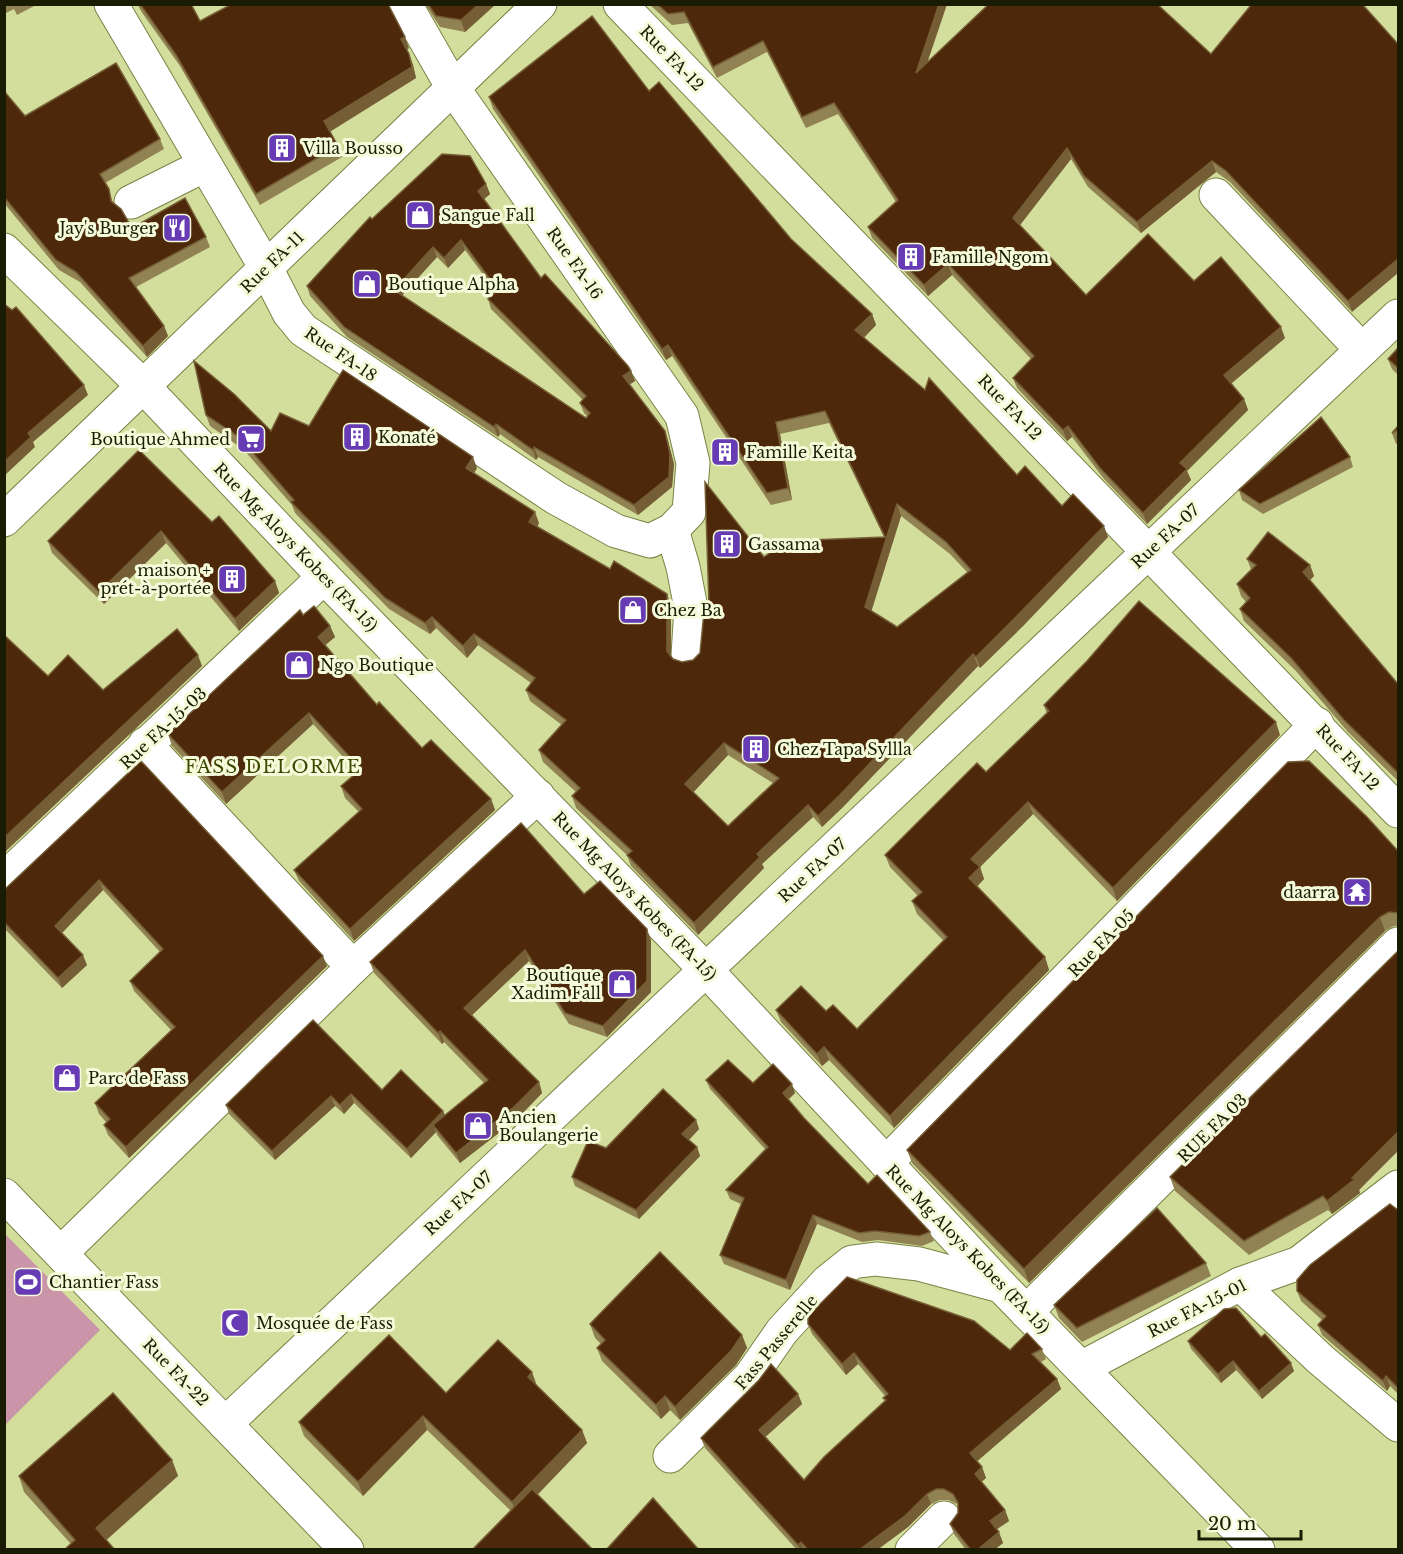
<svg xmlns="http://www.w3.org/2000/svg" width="1403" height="1554" font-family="'Libre Baskerville',serif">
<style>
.green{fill:#ca95a8}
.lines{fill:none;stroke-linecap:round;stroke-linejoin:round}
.minor-casing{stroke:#7a8345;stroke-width:35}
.minor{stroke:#fff;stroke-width:33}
.wall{fill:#908253;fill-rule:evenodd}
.shaded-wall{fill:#755e36}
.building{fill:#4d280a;stroke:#755e36;stroke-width:1.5;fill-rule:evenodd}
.labels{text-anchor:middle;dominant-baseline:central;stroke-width:6;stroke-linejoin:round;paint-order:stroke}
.street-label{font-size:16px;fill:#191c03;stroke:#f5fbda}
.poi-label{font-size:16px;fill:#191c03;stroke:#f5fbda;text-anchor:start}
.neighbourhood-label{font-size:18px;letter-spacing:1.5px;fill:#3f4600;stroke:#f5fbda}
</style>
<rect width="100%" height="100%" fill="#d3dd9c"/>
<path class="green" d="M5,1234l95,96 -95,95z"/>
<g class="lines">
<g class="minor-casing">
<g id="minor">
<path d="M111,4l155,264 23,45 14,17 253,168 60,33 34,10 22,-11 17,-18 4,-49 -11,-47 -229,-328 -48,-84"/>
<path d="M620,4l778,807"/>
<path d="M1216,195l146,155"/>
<path d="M131,202l74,-37"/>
<path d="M4,250l139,136 181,191 382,393 295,316 257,264"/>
<path d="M4,520l536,-516"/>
<path d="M672,530l11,37 8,41 -3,47"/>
<path d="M145,744l208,223"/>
<path d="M4,879l320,-302"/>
<path d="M886,1163l431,-439"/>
<path d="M4,1195l343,355"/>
<path d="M61,1253l292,-286 185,-171"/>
<path d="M1240,1284l80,75 78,66"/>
<path d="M1026,1312l372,-368"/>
<path d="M1083,1367l157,-83 59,-21 99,-76"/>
<path d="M225,1424l1173,-1108"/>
<path d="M670,1456l80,-79 32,-46 45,-49 25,-20 24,-3 43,5 82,22"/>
<path d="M912,1550l32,-32"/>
</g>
</g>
<use href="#minor" class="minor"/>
</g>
<g class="wall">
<path d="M4,4h34l-21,11 -3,-6 -10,5z"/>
<path d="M137,4h54l9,17 209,27 -2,1 6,16 3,13 -86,53 8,15 4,11 -82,48 -80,-139 -37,-52z"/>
<path d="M425,4h71l-31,28 -25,-5z"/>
<path d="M649,4h298l-20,59 284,-9 41,-50 100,308 -122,-130 -14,-10 -75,61 -53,-46 -17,-28 -51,66 66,70 108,-14 91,57 -54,46 13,15 4,11 -61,61 4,9 -44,44 -43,-45 -32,-42 -5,4 -50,-53 -4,-10 18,-19 -79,-84 -24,21 -56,-58 -4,-11 28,-25 -58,-88 -32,14 -39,-76 -50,26 -29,-55 -16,2z"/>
<path d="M4,91l21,25 135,23 4,10 -59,34 4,6 4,14 19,25 74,9 4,10 -74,40 28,39 4,10 -21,21 -67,-75 -21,-12 -55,-67z"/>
<path d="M649,91l142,148 81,75 4,11 -12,13 153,137 45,31 46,31 -85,89 -43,42 -2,-2 -135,141 -21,20 -9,-10 -51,47 2,4 -66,67 -67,-69 -4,-11 -51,-47 -4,-12 4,-4 -33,-30 -4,-12 23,-25 -32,-24 -4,-11 5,-7 -53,-38 -11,13 -31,-30 -6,6 -41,-25 -94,-96 -3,-8 -49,-56 -33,-23 -4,-11 65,16 38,-5 168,42 -3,5 65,50 -2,4 134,78v51l2,3 9,3 11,-2 7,-7 9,-49 55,-47 120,-20 -55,-114 -49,11 12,66 -21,5 -99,-149 -6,4 -173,-251 -4,-12zM901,516l49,38 17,18 -70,55 -26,-16zM728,755l45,28 -45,43 -35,-34z"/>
<path d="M486,184l4,10 -6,5 57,79 90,93 4,10 -6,4 36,46 3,10 6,23 -2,23 -34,28 -100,-58 -2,3 -36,-26 -2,3 -151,-100 -37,-41 -3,-10 65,-67zM465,250l31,42 -8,7 3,10 92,91 -3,3 4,10 3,3 -1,2 -184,-123 35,-38 11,11z"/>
<path d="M1398,348v27l-6,-6 -4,-10z"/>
<path d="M1398,426v17l-2,1 -4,-11z"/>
<path d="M1350,457l3,10 -90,47 -21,-14 -3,-10z"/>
<path d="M212,522l63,59 4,12 -40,38 -73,-88 -62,61 -52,-51 -4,-12z"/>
<path d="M1247,559l63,6 4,11 -4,4 88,104v97l-50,-49 -53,-62 -51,-49 -4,-12 6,-7 -5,-6 -4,-12 14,-15z"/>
<path d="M303,615l27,11 5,11 -10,8 52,60 45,43 69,51 4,11 -141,131 -55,-60 -5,-11 65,-58 -14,-14 -4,-12 16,-14 -44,-48 -87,80 -54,-58 -4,-12z"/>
<path d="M1044,705l236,30 -163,166 -84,-87 -53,53 4,12 -7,7 68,71 4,13 -155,158 -65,-68 -7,6 -41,-44 -5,-12 50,1 31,18 87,-88 -27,-27 -5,-13 6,-5 -28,-29 -5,-12 101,-83 61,-58z"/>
<path d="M141,761l186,205 -198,192 -21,-23 -4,-10 2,-3 -7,-8 -4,-11 76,-73 -37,-39 -4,-10 30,-29 -57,-62 -41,43 25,32 -25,23 -58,-60v-38z"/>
<path d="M1398,851v75h-4l-9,5 -356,352 -117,-120 -5,-13z"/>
<path d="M584,894l67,46v52l-44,45 -38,-13 -40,-63 -57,54 67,67 3,11 -24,25 -58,45 -23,-28 -1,-3 -25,26 -57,-55 -10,11 -9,-8 -60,54 -46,-46 -3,-9 156,-15 61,21 2,4 39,-32 -40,-41 -2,2 -68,-71 -4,-11z"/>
<path d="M706,1080l47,3 42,10 -7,6 16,19 64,66 62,48 4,9 -12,5 -44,-6 -16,2 -45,-18 -27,66 -66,-26 -4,-9 21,-51 -11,-5 -4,-9 39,-41 -55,-60z"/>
<path d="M696,1120l3,9 -10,11 8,7 3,9 -61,63 -64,-33 -3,-9 34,-29z"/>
<path d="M1373,1175l-14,15 1,3 -28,21 -4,-4 -79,45 -74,-64 -5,-14z"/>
<path d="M1398,1210v184l-8,-8 -3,5 -65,-56 -4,-10 4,-5 -21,-19 -4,-10z"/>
<path d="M1206,1263l5,13 -129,66 -23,-24 -5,-13z"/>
<path d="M590,1324l152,11 5,13 -11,17 -56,55 -10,-10 -9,9 -59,-58 -5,-13 4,-4 -6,-6z"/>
<path d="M808,1324l202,26 32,-1 4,10 -5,3 16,17 4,10 -84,72 5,6 4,11 -5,4 24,28 4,11 -12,8 6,14 -9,7h-28l-12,-16 -4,-10 8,-11v-6l-1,-3 -9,-4h-8l-9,4 -23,23 -31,23h-80l-92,-102 -4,-10 58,-58 39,14 4,10 -37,33 39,43 81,-78 -2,-4 2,-2 -27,-32 -12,11 -34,-41z"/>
<path d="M1261,1337l33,34 -32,28 -26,-29 -15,13 -30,-34 -3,-8z"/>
<path d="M537,1386l45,44 5,13 -50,52 -26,16 -84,-81 -64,66 -59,-60 -5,-14 147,-29z"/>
<path d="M172,1460l6,16 -107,68 -47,-52 -5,-16z"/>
</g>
<g class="shaded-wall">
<path d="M479,4h17l-31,28 -4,-12z"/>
<path d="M939,4h8l-27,80 -4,-11z"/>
<path d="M405,37l4,11 -4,3 -4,-12z"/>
<path d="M409,54l4,11 3,13 -88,55 -4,-12z"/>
<path d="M1067,148l4,11 -54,70 -4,-11z"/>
<path d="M1212,161l4,11 -75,61 -4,-11z"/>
<path d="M486,184l4,10 -8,7 -4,-10z"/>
<path d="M461,240l4,10 -17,18 -4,-10z"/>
<path d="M433,247l4,10 -39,43 -4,-10z"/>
<path d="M1398,259v14l-46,39 -4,-11z"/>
<path d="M948,264l4,11 -24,21 -4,-11z"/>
<path d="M872,314l4,11 -17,17 -4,-12z"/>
<path d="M164,326l4,10 -21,21 -4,-11z"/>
<path d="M1281,327l4,11 -57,48 -4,-11z"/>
<path d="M668,345l4,11 -6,4 -4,-11z"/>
<path d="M631,371l4,10 -8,5 -4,-10z"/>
<path d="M84,385l4,10 -55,47 2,5 -31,29v-14l24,-29z"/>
<path d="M1244,399l4,11 -61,61 4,9 -44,44 -4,-11 37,-50z"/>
<path d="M776,422l4,12 12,66 -4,-12z"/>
<path d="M496,424l4,10 -2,3 -4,-10z"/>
<path d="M1068,426l4,11 -5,4 -4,-11z"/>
<path d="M665,431l3,10 6,23 -2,23 -34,28 -4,-10z"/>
<path d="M534,447l4,10 -2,3 -3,-10z"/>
<path d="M473,457l4,11 -7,12 -4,-12z"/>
<path d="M897,504l4,12 -32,103 -4,-12z"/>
<path d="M535,512l4,11 -6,10 -4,-11z"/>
<path d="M1104,526l4,11 -85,89 -43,42 -4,-11z"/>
<path d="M161,531l5,12 -62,61 -5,-12z"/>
<path d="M1310,565l4,11 -7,7 -4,-11z"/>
<path d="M275,581l4,12 -40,38 -4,-12z"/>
<path d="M667,594l4,11v58l-4,-12z"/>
<path d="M432,617l4,11 -6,6 -5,-11z"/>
<path d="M330,626l5,11 -13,11 -4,-11z"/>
<path d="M474,634l4,11 -11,13 -4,-12z"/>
<path d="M973,654l5,12 -135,141 -21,20 -4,-11z"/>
<path d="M198,655l4,11 -198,187v-15z"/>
<path d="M309,713l4,11 -87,80 -4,-12z"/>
<path d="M1276,722l4,13 -163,166 -4,-13z"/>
<path d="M724,743l4,12 -38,41 -5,-12z"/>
<path d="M491,799l4,11 -141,131 -4,-12z"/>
<path d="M1028,802l5,12 -53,53 4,12 -10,11 -5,-12 2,-19z"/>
<path d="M808,805l5,12 -51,47 2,4 -66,67 -4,-12 63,-69z"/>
<path d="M99,880l4,10 -44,46 -4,-10z"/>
<path d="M1380,917l5,14 -356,352 -5,-14z"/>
<path d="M647,929l4,11v52l-44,45 -4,-11z"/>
<path d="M525,950l4,11 -61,58 -4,-11z"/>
<path d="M83,955l4,10 -25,23 -4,-10z"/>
<path d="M323,956l4,10 -198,192 -3,-11z"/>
<path d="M1045,957l4,13 -155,158 -4,-12z"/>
<path d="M440,1031l4,11 -2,2 -4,-11z"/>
<path d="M824,1047l5,13 -7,6 -5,-12z"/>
<path d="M539,1082l3,11 -24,25 -58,45 -4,-10z"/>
<path d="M792,1084l3,9 -9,9 -3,-9z"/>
<path d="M351,1094l3,9 -10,11 -4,-9z"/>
<path d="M331,1096l4,10 -60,54 -3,-9z"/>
<path d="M443,1111l4,10 -14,4 3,7 -25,26 -4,-9z"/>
<path d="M696,1120l3,9 -13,14 -4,-9z"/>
<path d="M1398,1132v19l-39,39 1,3 -28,21 -5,-13 25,-23z"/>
<path d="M697,1147l3,9 -61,63 -3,-9z"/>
<path d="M813,1215l4,9 -27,66 -4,-10z"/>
<path d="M742,1335l5,13 -11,17 -56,55 -5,-13z"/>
<path d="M854,1353l4,11 -12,11 -4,-11z"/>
<path d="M1233,1361l3,9 -15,13 -3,-9z"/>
<path d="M1291,1363l3,8 -32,28 -3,-8z"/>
<path d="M532,1372l5,14 -9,-9z"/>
<path d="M1386,1376l4,10 -3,5 -4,-10z"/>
<path d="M1057,1379l4,10 -87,75 -4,-11z"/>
<path d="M798,1394l4,10 -40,36 -3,-10z"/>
<path d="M665,1396l5,14 -9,9 -5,-14z"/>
<path d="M423,1416l4,14 -64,66 -5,-14z"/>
<path d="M582,1430l5,13 -70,73 -5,-14z"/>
<path d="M172,1460l6,16 -76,68 -6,-16z"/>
<path d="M982,1467l4,11 -7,6 -4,-10z"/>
<path d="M927,1494l4,10 -23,23 -31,23h-18z"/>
<path d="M1005,1510l4,11 -15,10 -4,-10z"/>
<path d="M999,1532l4,11 -9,7h-17z"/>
<path d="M801,1542l3,8h-4l-2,-5z"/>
</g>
<g class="building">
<path d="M140,4h51l9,17 32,-17h156l17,33 -4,2 8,15 3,13 -88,54 14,25 -82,48 -80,-139z"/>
<path d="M428,4h51l-18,16 -25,-4z"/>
<path d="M657,4h282l-23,69 73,-69h168l54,50 41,-50h110l36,40v215l-50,42 -122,-130 -14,-10 -75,61 -53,-46 -17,-28 -54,70 73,77 62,-61 46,47 27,-24 60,70 -57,48 20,24 -64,64 7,6 -44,44 -43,-45 -32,-42 -5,4 -50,-52 21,-22 -86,-92 -24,21 -56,-58 30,-27 -64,-97 -32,14 -39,-76 -50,26 -29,-55 -16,2z"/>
<path d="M592,16l57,75 10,-9 132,157 81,75 -17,16 70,60 4,-12 88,97 8,-9 37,40 11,-12 31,32 -86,89 -42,42 -3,-3 -134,142 -21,20 -10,-11 -51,49 3,3 -66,66 -67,-68 5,-4 -60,-55 8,-8 -41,-38 27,-30 -40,-30 9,-12 -61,-44 -11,12 -31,-29 -7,6 -40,-25 -94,-96 3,-2 -55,-63 -33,-22 -12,-54 40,33 37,37 9,-18 29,13 34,-56 130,87 -7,11 69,44 -6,10 81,47 4,-8 53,33v57l6,8 9,3 11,-2 7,-7 5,-51 4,2 -4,-122 59,75 22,-16 99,-4 -60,-126 -49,11 12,66 -21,5 -99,-148 -6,4 -173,-252zM897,504l49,38 25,28 -74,57 -32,-20zM724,743l55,35 -51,48 -43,-42z"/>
<path d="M116,63l44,76 -60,35 9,15 2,12 10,8 11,19 53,-30 21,39 -77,41 35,48 -21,20 -67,-74 -20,-12 -52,-63v-106l21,25z"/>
<path d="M442,154l28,2 16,28 -8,7 63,87 4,-4 83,92 3,5 -8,5 42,55 5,23 -1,23 -35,28 -100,-58 -1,3 -37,-26 -2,3 -150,-100 -37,-41 63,-69 2,2zM461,240l37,50 -10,9 98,97 -6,7 10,10 -4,5 -192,-128 39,-43 11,11z"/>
<path d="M4,304l8,6 4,-3 68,78 -56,48 3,4 -27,25z"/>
<path d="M1398,348v20l-10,-9z"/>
<path d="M1321,417l29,40 -90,47 -21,-14z"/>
<path d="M1398,426v4l-6,3z"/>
<path d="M139,450l73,72 7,-6 56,65 -40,38 -74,-88 -62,61 -51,-51z"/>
<path d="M1268,532l42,33 -7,7 95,112v89l-54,-53 -53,-62 -51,-49 10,-11 -13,-14 19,-19 -9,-6z"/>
<path d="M1139,601l137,121 -163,166 -85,-86 -57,57 9,8 -11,11 76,79 -155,159 -66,-69 -7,7 -41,-44 25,-24 25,25 7,-6 24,24 90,-92 -35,-36 10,-9 -37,-37 92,-92 9,9 63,-61 -5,-6 43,-44z"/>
<path d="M314,606l16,20 -12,11 59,68 2,-3 43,46 9,-8 60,59 -141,130 -56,-59 68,-61 -21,-23 20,-17 -52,-56 -87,79 -54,-58 132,-124 3,5z"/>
<path d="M177,629l21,26 -194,183v-203l44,41 20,-21 35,35z"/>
<path d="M141,761l182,195 -197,191 -22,-22 6,-6 -15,-16 80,-76 -45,-46 33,-32 -64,-69 -44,46 28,29 -25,23 -54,-56v-32z"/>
<path d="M1309,761l58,56 31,34v62l-9,-1 -9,5 -356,352 -117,-119 381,-388z"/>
<path d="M521,823l63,71 16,-13 47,48v52l-44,45 -38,-13 -40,-63 -61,58 75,74 -25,25 -58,46 -23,-28 55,-45 -48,-49 -2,2 -68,-71z"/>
<path d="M1398,951v181l-46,46 3,1 -28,22 -4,-5 -79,45 -74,-64z"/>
<path d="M313,1020l69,70 19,-20 42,41 -36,38 -56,-55 -11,11 -9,-9 -59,55 -46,-46z"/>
<path d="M728,1060l25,23 20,-19 19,20 -9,9 21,25 64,66 9,-9 53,57 -11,4 -44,-5 -16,2 -46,-18 -27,65 -66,-25 24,-57 -18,-8 42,-43 -62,-67z"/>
<path d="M663,1089l33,31 -14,14 15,13 -61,63 -64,-33 16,-36 18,7z"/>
<path d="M1390,1204l8,6v178l-12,-12 -3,5 -65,-56 8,-9 -29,-25v-11l13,-15z"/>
<path d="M1157,1208l49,55 -129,65 -23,-23z"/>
<path d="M660,1252l82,83 -11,16 -56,56 -10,-11 -9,9 -59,-57 8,-8 -15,-16z"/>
<path d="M847,1277l127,44 36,29 17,-17 15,16 -10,5 25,25 -87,74 12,14 -7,7 30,36 -15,11 9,11 -22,18h-6l-21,-26 8,-11v-10l-5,-9 -9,-5h-8l-9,5 -22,22 -46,34h-51l-7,-8 -3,3 -97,-107 58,-58 12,-16 27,30 -39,36 45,50 20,-23 62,-57 -3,-2 5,-4 -34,-41 -12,11 -34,-40v-8z"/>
<path d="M1236,1308l25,29 4,-3 26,29 -32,28 -26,-30 -15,13 -30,-33 36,-32z"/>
<path d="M389,1335l57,58 52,-53 34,32 -4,5 54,53 -70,72 -89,-86 -65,66 -59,-60z"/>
<path d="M113,1393l59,67 -76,68 19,22h-51l11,-10 -56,-64z"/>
<path d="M532,1489l61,61h-121z"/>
<path d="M653,1498l46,52h-93z"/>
</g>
<defs>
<g id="building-square" transform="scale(1.5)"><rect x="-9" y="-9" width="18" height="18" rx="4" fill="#673bb3" stroke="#f5fbda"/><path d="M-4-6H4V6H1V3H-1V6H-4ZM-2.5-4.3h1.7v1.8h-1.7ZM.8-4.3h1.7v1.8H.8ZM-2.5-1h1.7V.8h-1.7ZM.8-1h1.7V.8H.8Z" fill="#fff"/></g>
<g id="shop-square" transform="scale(1.5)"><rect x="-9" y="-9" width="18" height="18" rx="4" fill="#673bb3" stroke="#f5fbda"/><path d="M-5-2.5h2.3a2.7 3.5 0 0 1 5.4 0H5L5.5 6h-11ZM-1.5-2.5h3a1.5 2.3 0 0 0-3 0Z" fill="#fff"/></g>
<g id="restaurant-square" transform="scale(1.5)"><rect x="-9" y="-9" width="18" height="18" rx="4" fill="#673bb3" stroke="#f5fbda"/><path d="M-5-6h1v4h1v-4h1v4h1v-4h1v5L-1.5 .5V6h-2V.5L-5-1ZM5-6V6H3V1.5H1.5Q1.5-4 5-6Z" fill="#fff"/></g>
<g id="supermarket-square" transform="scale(1.5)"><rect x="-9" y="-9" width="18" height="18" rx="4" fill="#673bb3" stroke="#f5fbda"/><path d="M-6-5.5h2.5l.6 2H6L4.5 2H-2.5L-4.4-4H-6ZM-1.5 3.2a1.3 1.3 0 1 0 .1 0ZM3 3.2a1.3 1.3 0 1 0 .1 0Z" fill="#fff"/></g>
<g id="temple-square" transform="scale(1.5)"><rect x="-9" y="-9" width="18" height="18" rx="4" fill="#673bb3" stroke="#f5fbda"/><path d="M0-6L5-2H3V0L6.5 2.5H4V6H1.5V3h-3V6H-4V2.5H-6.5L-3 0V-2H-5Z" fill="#fff"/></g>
<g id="stadium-square" transform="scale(1.5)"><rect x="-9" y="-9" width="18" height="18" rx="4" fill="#673bb3" stroke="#f5fbda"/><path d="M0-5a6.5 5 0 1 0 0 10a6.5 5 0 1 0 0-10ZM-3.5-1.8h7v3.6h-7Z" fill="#fff"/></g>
<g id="mosque-square" transform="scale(1.5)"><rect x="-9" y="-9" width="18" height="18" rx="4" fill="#673bb3" stroke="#f5fbda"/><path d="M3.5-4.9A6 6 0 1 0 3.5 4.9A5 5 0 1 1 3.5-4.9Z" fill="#fff"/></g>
</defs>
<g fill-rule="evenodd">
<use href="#building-square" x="282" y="148"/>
<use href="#shop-square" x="420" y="215"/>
<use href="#restaurant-square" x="177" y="228"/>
<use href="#building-square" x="911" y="257"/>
<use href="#shop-square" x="367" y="284"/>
<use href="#building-square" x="357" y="437"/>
<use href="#supermarket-square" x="251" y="439"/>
<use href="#building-square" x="725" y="452"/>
<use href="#building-square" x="727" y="544"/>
<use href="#building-square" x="232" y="579"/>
<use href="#shop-square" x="633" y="610"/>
<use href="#shop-square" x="299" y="665"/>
<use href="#building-square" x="756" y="749"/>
<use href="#temple-square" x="1357" y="892"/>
<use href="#shop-square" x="622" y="984"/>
<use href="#shop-square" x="67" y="1078"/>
<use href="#shop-square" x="478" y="1126"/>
<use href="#stadium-square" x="28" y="1282"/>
<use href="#mosque-square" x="235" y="1323"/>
</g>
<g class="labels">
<g class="street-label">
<text transform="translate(672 58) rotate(46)">Rue FA-12</text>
<text transform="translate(272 262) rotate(-44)">Rue FA-11</text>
<text transform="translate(575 263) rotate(55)">Rue FA-16</text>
<text transform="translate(341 354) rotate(34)">Rue FA-18</text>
<text transform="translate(1010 407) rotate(46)">Rue FA-12</text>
<text transform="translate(1165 536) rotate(-43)">Rue FA-07</text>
<text transform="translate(296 547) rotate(46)">Rue Mg Aloys Kobes (FA-15)</text>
<text transform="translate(163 728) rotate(-43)">Rue FA-15-03</text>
<text transform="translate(1348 757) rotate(47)">Rue FA-12</text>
<text transform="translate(812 870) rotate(-43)">Rue FA-07</text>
<text transform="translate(635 896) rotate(46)">Rue Mg Aloys Kobes (FA-15)</text>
<text transform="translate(1101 943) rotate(-46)">Rue FA-05</text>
<text transform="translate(1212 1128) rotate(-45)">RUE FA 03</text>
<text transform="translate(458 1203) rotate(-43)">Rue FA-07</text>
<text transform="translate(968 1249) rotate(46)">Rue Mg Aloys Kobes (FA-15)</text>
<text transform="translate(1197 1308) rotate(-27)">Rue FA-15-01</text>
<text transform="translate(776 1342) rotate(-50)">Fass Passerelle</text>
<text transform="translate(176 1372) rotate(46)">Rue FA-22</text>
</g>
<g class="poi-label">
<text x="303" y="148">Villa Bousso</text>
<text x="441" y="215">Sangue Fall</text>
<text x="156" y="228" text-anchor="end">Jay's Burger</text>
<text x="932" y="257">Famille Ngom</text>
<text x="388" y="284">Boutique Alpha</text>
<text x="378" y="437">Konaté</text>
<text x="230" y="439" text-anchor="end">Boutique Ahmed</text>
<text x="746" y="452">Famille Keita</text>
<text x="748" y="544">Gassama</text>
<text x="211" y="570" text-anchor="end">maison +<tspan x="211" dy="18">prét-à-portée</tspan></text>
<text x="654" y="610">Chez Ba</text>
<text x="320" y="665">Ngo Boutique</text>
<text x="777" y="749">Chez Tapa Syllla</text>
<text x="1336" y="892" text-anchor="end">daarra</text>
<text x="601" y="975" text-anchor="end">Boutique<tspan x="601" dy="18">Xadim Fall</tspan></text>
<text x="88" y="1078">Parc de Fass</text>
<text x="499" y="1117">Ancien<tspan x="499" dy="18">Boulangerie</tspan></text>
<text x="49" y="1282">Chantier Fass</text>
<text x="256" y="1323">Mosquée de Fass</text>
</g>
<g class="neighbourhood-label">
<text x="273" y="767">FASS DELORME</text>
</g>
</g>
<rect width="1403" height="1554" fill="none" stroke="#191c03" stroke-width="12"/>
<path d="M1199 1530v9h102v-9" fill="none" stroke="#191c03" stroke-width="3"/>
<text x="1208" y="1530" font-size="18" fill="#191c03" stroke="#f5fbda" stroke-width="4.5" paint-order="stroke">20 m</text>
</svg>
